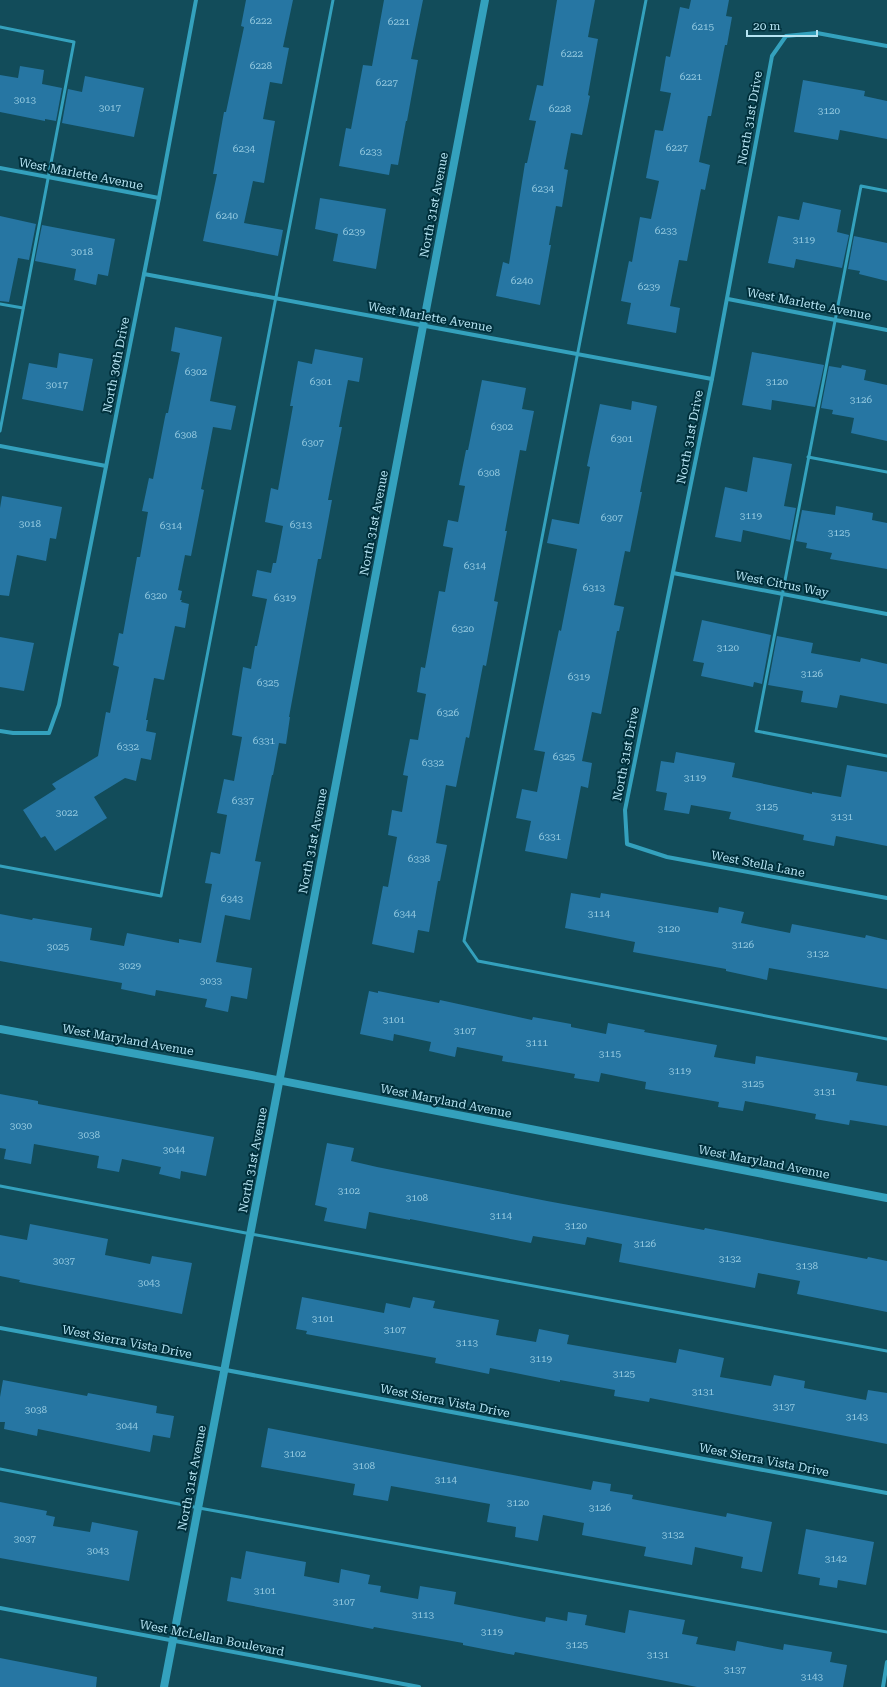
<svg xmlns="http://www.w3.org/2000/svg" width="887" height="1687" font-family="'Roboto Serif',serif">
<style>
.building{fill:#2676a3}
.lines{fill:none;stroke-linecap:round;stroke-linejoin:round}
.lane{stroke:#34a1bd;stroke-width:3}
.street{stroke:#34a1bd;stroke-width:4}
.secondary{stroke:#34a1bd;stroke-width:8}
.labels{text-anchor:middle;dominant-baseline:central;stroke-width:4;stroke-linejoin:round;paint-order:stroke}
.number-label{font-size:10px;fill:#92c8df}
.street-label{font-size:12px;fill:#b6e4f3;stroke:#00303c}
</style>
<rect width="100%" height="100%" fill="#124c5a"/>
<g class="building">
<path d="M246,0h47l-10,47 6,1 -7,36 -12,-2 -7,37 12,2 -11,62 -11,-2 -9,42 39,7 -5,26 -75,-15 14,-67h-4l11,-62h2l18,-85 -3,-1z"/>
<path d="M384,0h39l-12,59 7,1 -11,61h-1l-8,44 -7,-1 -2,11 -50,-9 7,-38 5,1 12,-64 9,1z"/>
<path d="M557,0h38l-7,37 10,2 -10,56 2,1 -8,39 -11,-2 -7,36 4,1 -6,37 -6,-1 -7,39h2l-11,60 -44,-9 7,-34 6,2 16,-101h2l9,-42 -7,-1 8,-35 6,1z"/>
<path d="M691,0h38l-3,16 6,1 -5,28h-2l-14,71h-3l-9,46 11,3 -5,25 -4,-1 -14,72 -8,-1 -9,46 10,2 -4,25 -49,-9 4,-21 -10,-2 8,-40 3,1 8,-45 11,2 8,-38 -13,-3 9,-48 8,1 8,-38 -11,-2 6,-35 4,1 10,-50 9,2z"/>
<path d="M20,66l24,4 -2,14 20,4 -6,33 -11,-2v2l-45,-9v-37l18,3z"/>
<path d="M85,76l59,12 -10,49 -72,-14 6,-34 14,3z"/>
<path d="M803,80l62,11 -1,5 23,5v38l-47,-9 -2,10 -44,-8z"/>
<path d="M320,198l66,11 -10,60 -43,-8 5,-27 -23,-5z"/>
<path d="M803,202l38,8 -4,22 12,3 -7,33 -46,-9 -2,9 -26,-5 10,-47 21,4z"/>
<path d="M0,216l36,8 -7,36 -11,-2 -9,44 -9,-1z"/>
<path d="M42,225l73,14 -7,37 -10,-2 -2,11 -22,-5 2,-11 -41,-8z"/>
<path d="M854,236l33,7v38l-28,-7 1,-3 -12,-2z"/>
<path d="M175,327l47,10 -12,64 26,5 -5,24 -18,-3 -12,62 3,1 -13,66 -6,-1 -7,35 4,1 -2,9h2l-1,2 8,2 -4,24 -10,-2 -11,54 -10,-2 -8,42h2l-2,11 10,2 -5,27 -10,-2 -5,23 -11,-3 -31,19 13,21 -52,33 -10,-15 -4,2 -18,-28 33,-21 -4,-5 46,-28 8,-44 4,1 9,-46 -6,-2 6,-32 4,1 14,-77h3l8,-45 -6,-1 7,-33 4,1 12,-62 1,-4h2l12,-60 -9,-2z"/>
<path d="M315,349l48,9 -4,24 -11,-2 -9,47h3l-14,73h4l-11,59h-3l-29,158h1l-4,27 -7,-1 -6,32h-1l-17,86 6,1 -11,58 -25,-5 -9,47 36,6 -5,31 -16,-3 -3,16 -23,-5 2,-8 -51,-9 -1,6 -34,-7 1,-6 -122,-22v-47l32,6 1,-2 59,10 -2,12 34,6 3,-13 52,10v-4l22,4 11,-59 -7,-1 6,-31 9,2 7,-39 -10,-2 7,-34 10,2 8,-44 -10,-2 11,-68 8,2 4,-23h2l10,-47 -15,-3 5,-26 14,3 2,-10h3l7,-37 -18,-4 6,-34 7,2 15,-84h-3l8,-45 14,3z"/>
<path d="M752,352l72,13 -9,42 -43,-7 -1,10 -29,-5z"/>
<path d="M59,353l34,6 -10,52 -61,-12 7,-36 28,5z"/>
<path d="M842,365l24,5 -2,10 23,5v56l-36,-8 3,-15 -22,-4 1,-4 -12,-2 8,-42 12,2z"/>
<path d="M482,380l44,8 -4,21 12,2 -8,40 -6,-1 -15,81h2l-13,70 4,1 -12,64 -3,-1 -14,73 -3,-1 -10,50 -10,-2 -10,58 11,2 -7,36h-2l-9,51 -11,-2 -4,23 -42,-9 11,-58 5,1 9,-50 -9,-2 4,-25 10,2 6,-36 -5,-1 7,-36 8,1 8,-46 -9,-2 4,-25 4,1 14,-77 6,1 8,-44 -10,-2 5,-26 10,2 7,-36 -6,-1 7,-35h2z"/>
<path d="M632,401l25,5 -17,86h2l-12,60 -5,-1 -11,54 10,2 -5,24h-2l-16,83 -9,-2 -10,49 10,2 -4,25 -7,-2 -14,73 -42,-8 6,-30 -15,-3 6,-29 15,3 8,-40 -11,-2 25,-120 2,1 16,-82 -30,-6 5,-24 27,5 11,-57 -3,-1 13,-62 31,6z"/>
<path d="M753,457l39,7 -8,42 12,2 -6,32 -47,-10 -2,12 -26,-5 10,-50 22,5z"/>
<path d="M2,496l60,11 -6,32 -6,-1 -4,23 -29,-6 -8,41 -9,-1v-87z"/>
<path d="M836,506l37,7 -1,7 15,3v46l-57,-10 2,-6 -26,-5 1,-5 -11,-2 6,-31 33,5z"/>
<path d="M702,620l69,15 -9,49 -8,-2 -1,5 -52,-11 3,-13 -11,-2z"/>
<path d="M777,636l36,7 -2,10 49,9 1,-4 26,6v40l-47,-9 -3,13 -36,-6 2,-11 -35,-6z"/>
<path d="M0,637l34,6 -10,48 -24,-4z"/>
<path d="M676,752l59,11 -3,14 80,17v-2l29,5 6,-32 40,7v74l-51,-10 -2,10 -31,-6 1,-5 -75,-16 2,-7 -40,-7 -2,9 -25,-4 3,-17 -11,-2 5,-30 13,2z"/>
<path d="M571,893l29,5 1,-5 117,20 1,-6 25,5 -3,11 49,10 2,-9 73,14 1,-3 21,5v49l-118,-21 -2,12 -41,-9v-2l-93,-17 2,-10 -70,-14z"/>
<path d="M369,991l9,2v-2l61,12 1,-3 92,20 1,-3 38,7v3l35,7 2,-11 37,7 -1,2 73,13 -3,12 41,7 1,-8 102,17 -2,8 31,5v40l-37,-6 -1,5 -34,-6 1,-5 -71,-13 -2,10 -25,-4 1,-5 -74,-13 1,-7 -45,-9 -2,9 -25,-4 1,-4 -73,-13 1,-5 -46,-9 -2,10 -26,-6 2,-9 -37,-8 -1,7 -33,-7z"/>
<path d="M0,1094l38,7v3l176,33 -8,39 -25,-5 -1,8 -21,-5 2,-7 -39,-8 -3,13 -22,-4 2,-12 -65,-12 -3,20 -27,-5 2,-10 -6,-1z"/>
<path d="M327,1143l27,5 -3,13 26,6 170,34 157,29 1,-2 162,31 1,-2 19,4v51l-90,-18 3,-13 -42,-8 -3,15 -136,-26 3,-18 -35,-7 -2,8 -52,-9 -2,7 -121,-24v1l-41,-8 -3,17 -42,-8 3,-13 -12,-3z"/>
<path d="M30,1224l78,15 -3,16 45,9 2,-8 40,7 -10,51 -163,-32 1,-2 -20,-4v-41l27,5z"/>
<path d="M302,1297l82,16 2,-10 24,5 3,-11 22,4 -2,7 66,12 -3,15 40,7 3,-13 30,6 -2,9 109,19 3,-14 45,9 -4,19 51,9 3,-11 31,6 -1,7 62,12 2,-10 19,3v51l-237,-46 -1,4 -35,-6 1,-6 -55,-10v2l-70,-14 -1,6 -54,-11 1,-5 -130,-24 1,-3 -11,-2z"/>
<path d="M3,1380l84,16 1,-3 69,13 -1,7 18,3 -4,22 -17,-3 -3,17 -112,-23 -1,7 -33,-7 1,-7h-5v-25z"/>
<path d="M268,1428l323,62 2,-9 18,3 -1,7 23,4 -1,4 94,18 1,-4 45,9 -10,50 -21,-4 2,-11 -48,-10 -3,18 -48,-9 2,-9 -64,-12 2,-12 -41,-8 -5,26 -23,-4 1,-10 -29,-5 3,-18 -99,-18 -3,15 -35,-6 2,-11 -94,-17z"/>
<path d="M0,1502l47,9 -1,4 9,2 -2,9 37,6 2,-10 46,9 -9,50 -129,-23z"/>
<path d="M806,1529l68,13 -8,43 -28,-5 -1,8 -18,-3 1,-7 -22,-4z"/>
<path d="M246,1551l60,11 -2,14 35,7 2,-14 29,6 -2,9 13,2 -1,6 38,7 2,-13 36,6 -2,12 91,18 1,-5 21,4 1,-9 19,3 -2,10 40,8 4,-23 56,10 -3,14 16,3 -2,7 39,7 2,-10 46,9 1,-6 48,8 -2,10 17,3 -4,22h-146l-182,-35 -1,3 -51,-10v-2l-89,-16 -1,2 -146,-28 4,-24 10,2z"/>
<path d="M0,1658l97,19 -1,10h-96z"/>
</g>
<g class="lines">
<g class="lane">
<path d="M646,0l-182,941 14,20 409,78"/>
<path d="M0,27l74,15 -74,389"/>
<path d="M887,191l-26,-5 -105,545 131,25"/>
<path d="M0,304l23,4"/>
<path d="M808,457l79,15"/>
<path d="M0,866l161,30 172,-896"/>
<path d="M0,1186l251,48 636,117"/>
<path d="M0,1469l199,39 688,124"/>
</g>
<g class="street">
<path d="M887,46l-70,-13 -31,3 -14,20 -60,323 -87,431 2,34 40,13 220,41"/>
<path d="M0,168l159,30"/>
<path d="M144,274l568,105"/>
<path d="M728,299l159,31"/>
<path d="M0,446l106,20"/>
<path d="M673,573l214,41"/>
<path d="M0,731l13,2h36l10,-28 100,-507 37,-198"/>
<path d="M0,1328l887,165"/>
<path d="M0,1608l419,79"/>
<path d="M883,1687l4,-25"/>
</g>
<g class="secondary">
<path d="M0,1029l246,45 641,124"/>
<path d="M164,1687l321,-1687"/>
</g>
</g>
<g class="labels">
<g class="number-label">
<text x="261" y="20">6222</text>
<text x="399" y="21">6221</text>
<text x="703" y="26">6215</text>
<text x="572" y="53">6222</text>
<text x="261" y="65">6228</text>
<text x="691" y="76">6221</text>
<text x="387" y="82">6227</text>
<text x="25" y="99">3013</text>
<text x="110" y="107">3017</text>
<text x="560" y="108">6228</text>
<text x="829" y="110">3120</text>
<text x="677" y="147">6227</text>
<text x="244" y="148">6234</text>
<text x="371" y="151">6233</text>
<text x="543" y="188">6234</text>
<text x="227" y="215">6240</text>
<text x="666" y="230">6233</text>
<text x="354" y="231">6239</text>
<text x="804" y="239">3119</text>
<text x="82" y="251">3018</text>
<text x="522" y="280">6240</text>
<text x="649" y="286">6239</text>
<text x="196" y="371">6302</text>
<text x="321" y="381">6301</text>
<text x="777" y="381">3120</text>
<text x="57" y="384">3017</text>
<text x="861" y="399">3126</text>
<text x="502" y="426">6302</text>
<text x="186" y="434">6308</text>
<text x="622" y="438">6301</text>
<text x="313" y="442">6307</text>
<text x="489" y="472">6308</text>
<text x="751" y="515">3119</text>
<text x="612" y="517">6307</text>
<text x="30" y="523">3018</text>
<text x="301" y="524">6313</text>
<text x="171" y="525">6314</text>
<text x="839" y="532">3125</text>
<text x="475" y="565">6314</text>
<text x="594" y="587">6313</text>
<text x="156" y="595">6320</text>
<text x="285" y="597">6319</text>
<text x="463" y="628">6320</text>
<text x="728" y="647">3120</text>
<text x="812" y="673">3126</text>
<text x="579" y="676">6319</text>
<text x="268" y="682">6325</text>
<text x="448" y="712">6326</text>
<text x="264" y="740">6331</text>
<text x="128" y="746">6332</text>
<text x="564" y="756">6325</text>
<text x="433" y="762">6332</text>
<text x="695" y="777">3119</text>
<text x="243" y="800">6337</text>
<text x="767" y="806">3125</text>
<text x="67" y="812">3022</text>
<text x="842" y="816">3131</text>
<text x="550" y="836">6331</text>
<text x="419" y="858">6338</text>
<text x="232" y="898">6343</text>
<text x="405" y="913">6344</text>
<text x="599" y="913">3114</text>
<text x="669" y="928">3120</text>
<text x="743" y="944">3126</text>
<text x="58" y="946">3025</text>
<text x="818" y="953">3132</text>
<text x="130" y="965">3029</text>
<text x="211" y="980">3033</text>
<text x="394" y="1019">3101</text>
<text x="465" y="1030">3107</text>
<text x="537" y="1042">3111</text>
<text x="610" y="1053">3115</text>
<text x="680" y="1070">3119</text>
<text x="753" y="1083">3125</text>
<text x="825" y="1091">3131</text>
<text x="21" y="1125">3030</text>
<text x="89" y="1134">3038</text>
<text x="174" y="1149">3044</text>
<text x="349" y="1190">3102</text>
<text x="417" y="1197">3108</text>
<text x="501" y="1215">3114</text>
<text x="576" y="1225">3120</text>
<text x="645" y="1243">3126</text>
<text x="730" y="1258">3132</text>
<text x="64" y="1260">3037</text>
<text x="807" y="1265">3138</text>
<text x="149" y="1282">3043</text>
<text x="323" y="1318">3101</text>
<text x="395" y="1329">3107</text>
<text x="467" y="1342">3113</text>
<text x="541" y="1358">3119</text>
<text x="624" y="1373">3125</text>
<text x="703" y="1391">3131</text>
<text x="784" y="1406">3137</text>
<text x="36" y="1409">3038</text>
<text x="857" y="1416">3143</text>
<text x="127" y="1425">3044</text>
<text x="295" y="1453">3102</text>
<text x="364" y="1465">3108</text>
<text x="446" y="1479">3114</text>
<text x="518" y="1502">3120</text>
<text x="600" y="1507">3126</text>
<text x="673" y="1534">3132</text>
<text x="25" y="1538">3037</text>
<text x="98" y="1550">3043</text>
<text x="836" y="1558">3142</text>
<text x="265" y="1590">3101</text>
<text x="344" y="1601">3107</text>
<text x="423" y="1614">3113</text>
<text x="492" y="1631">3119</text>
<text x="577" y="1644">3125</text>
<text x="658" y="1654">3131</text>
<text x="735" y="1669">3137</text>
<text x="812" y="1676">3143</text>
</g>
<g class="street-label">
<text transform="translate(750 118) rotate(-80)">North 31st Drive</text>
<text transform="translate(81 174) rotate(11)">West Marlette Avenue</text>
<text transform="translate(434 205) rotate(-79)">North 31st Avenue</text>
<text transform="translate(809 304) rotate(11)">West Marlette Avenue</text>
<text transform="translate(430 317) rotate(10)">West Marlette Avenue</text>
<text transform="translate(116 365) rotate(-79)">North 30th Drive</text>
<text transform="translate(690 437) rotate(-79)">North 31st Drive</text>
<text transform="translate(374 523) rotate(-79)">North 31st Avenue</text>
<text transform="translate(782 584) rotate(11)">West Citrus Way</text>
<text transform="translate(626 754) rotate(-79)">North 31st Drive</text>
<text transform="translate(313 841) rotate(-79)">North 31st Avenue</text>
<text transform="translate(758 864) rotate(11)">West Stella Lane</text>
<text transform="translate(128 1040) rotate(10)">West Maryland Avenue</text>
<text transform="translate(446 1101) rotate(11)">West Maryland Avenue</text>
<text transform="translate(253 1160) rotate(-79)">North 31st Avenue</text>
<text transform="translate(764 1162) rotate(11)">West Maryland Avenue</text>
<text transform="translate(127 1342) rotate(11)">West Sierra Vista Drive</text>
<text transform="translate(445 1401) rotate(11)">West Sierra Vista Drive</text>
<text transform="translate(764 1460) rotate(11)">West Sierra Vista Drive</text>
<text transform="translate(192 1478) rotate(-79)">North 31st Avenue</text>
<text transform="translate(212 1638) rotate(11)">West McLellan Boulevard</text>
</g>
</g>
<path d="M747 30v6h70v-6" fill="none" stroke="#b6e4f3" stroke-width="2"/>
<text x="753" y="30" font-size="12" fill="#b6e4f3" stroke="#00303c" stroke-width="3" paint-order="stroke">20 m</text>
</svg>
